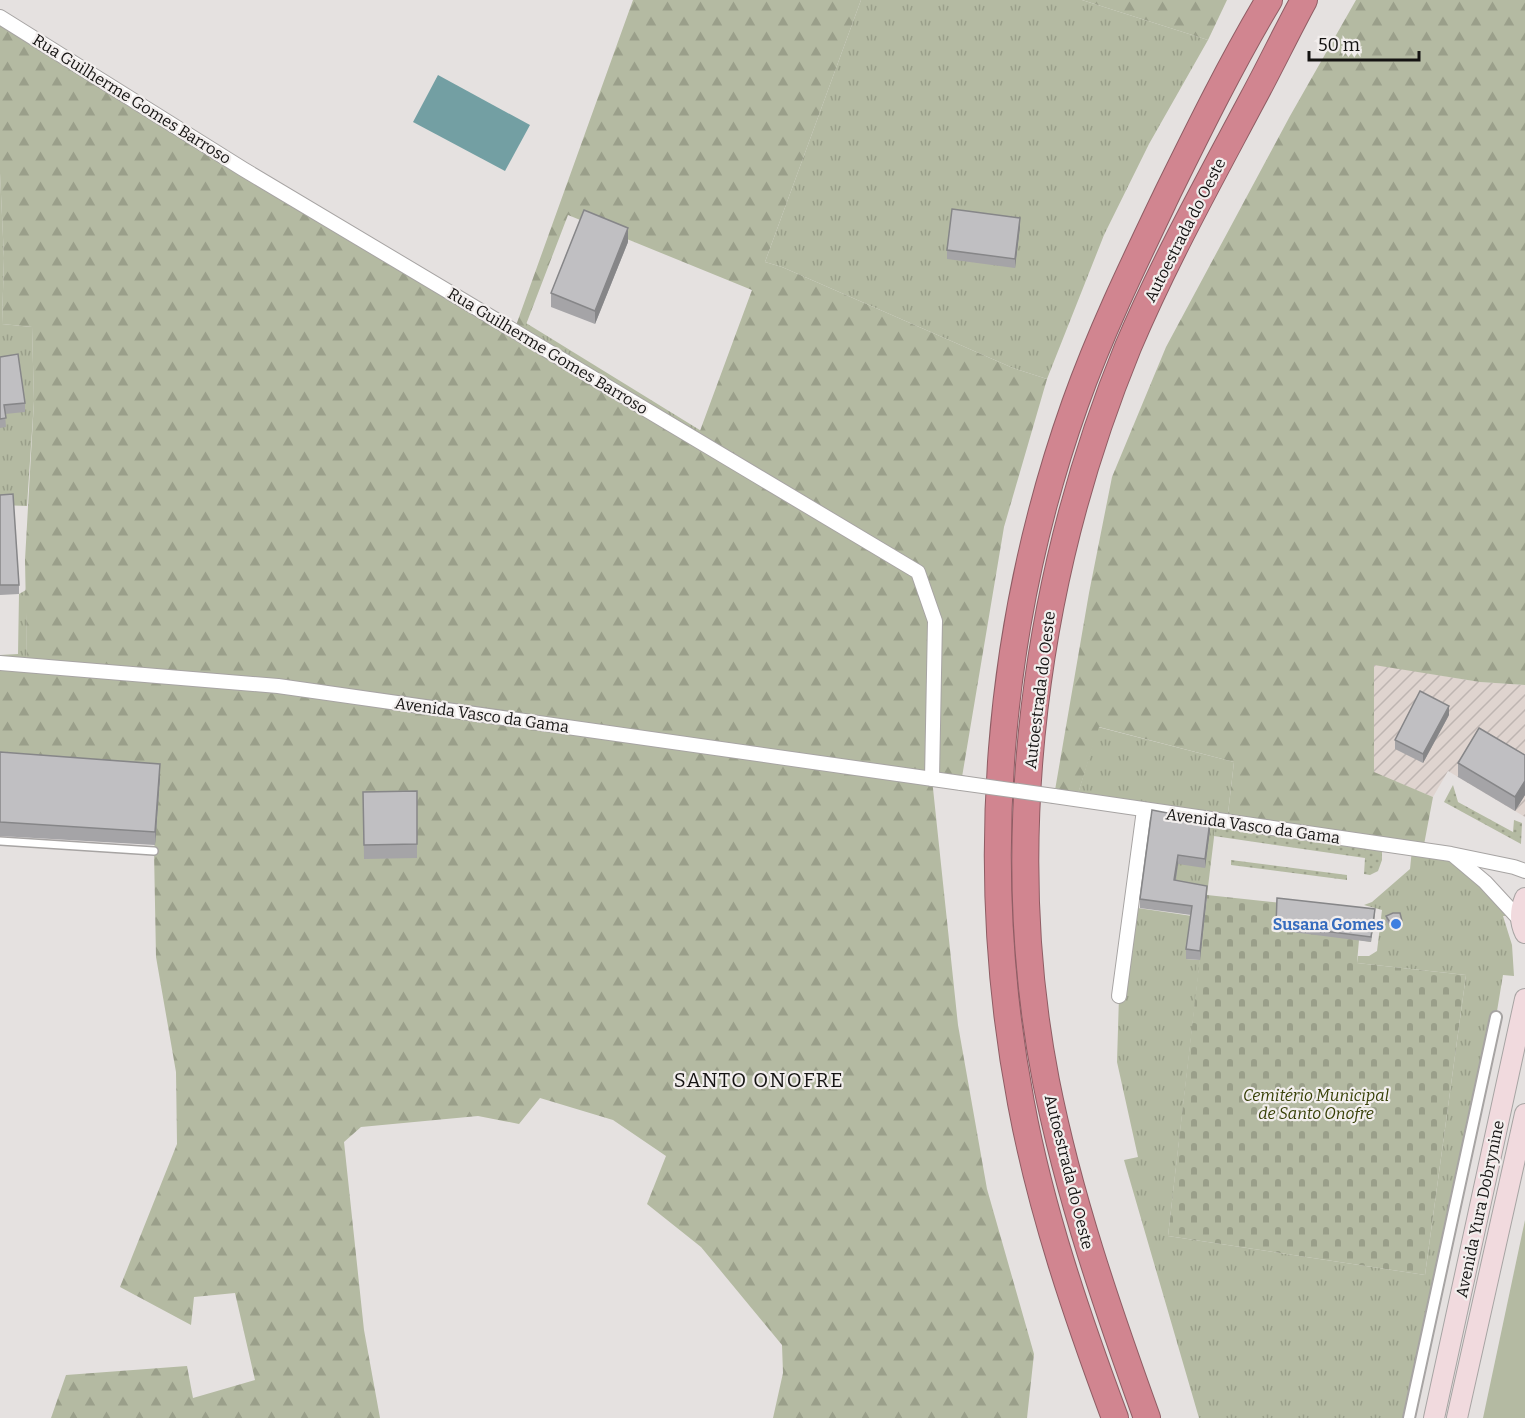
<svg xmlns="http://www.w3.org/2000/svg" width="1525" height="1418" font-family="Bitter,serif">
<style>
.industrial{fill:url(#industrial-furrows)}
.grass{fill:url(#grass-tufts)}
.forest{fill:url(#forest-firs);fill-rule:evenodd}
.cemetery{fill:url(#cemetery-stones)}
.garden{fill:url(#garden-dots)}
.pitch{fill:#b4baa2}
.water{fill:#739fa3}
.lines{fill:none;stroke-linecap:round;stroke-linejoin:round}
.service-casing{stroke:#a7a4a3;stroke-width:10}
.pedestrian-casing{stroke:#a7a4a3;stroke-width:14}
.minor-casing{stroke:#a7a4a3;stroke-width:16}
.secondary-casing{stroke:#a7a4a3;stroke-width:22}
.motorway-casing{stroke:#8f5d64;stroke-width:28}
.service{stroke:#fff;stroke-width:7}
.pedestrian{stroke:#fff;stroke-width:10}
.minor{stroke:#fff;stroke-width:14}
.secondary{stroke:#f1dade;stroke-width:20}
.motorway{stroke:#d18590;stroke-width:26}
.minor-bridge-casing{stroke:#a7a4a3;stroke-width:16;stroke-linecap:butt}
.minor-bridge{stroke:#fff;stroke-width:14}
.wall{fill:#a5a4a7}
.shaded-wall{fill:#868688}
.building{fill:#c0bfc2;stroke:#868688;stroke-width:1.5}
.shop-dot{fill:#3f7fe0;stroke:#f2eeed;stroke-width:2}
.labels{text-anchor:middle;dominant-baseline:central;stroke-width:4.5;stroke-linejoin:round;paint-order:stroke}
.street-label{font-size:16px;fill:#141312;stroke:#f2eeed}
.shop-label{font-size:16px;font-weight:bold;fill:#366cbe;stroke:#f2eeed;text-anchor:end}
.park-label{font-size:16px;font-style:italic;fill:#363f05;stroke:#f2eeed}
.quarter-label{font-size:20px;letter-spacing:1.5px;fill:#141312;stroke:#f2eeed}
</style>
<defs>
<pattern id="industrial-furrows" width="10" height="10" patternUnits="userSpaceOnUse" patternTransform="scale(1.5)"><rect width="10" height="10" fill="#dfd4cf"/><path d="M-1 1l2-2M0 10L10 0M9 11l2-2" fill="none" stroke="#beb5b1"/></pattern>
<pattern id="grass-tufts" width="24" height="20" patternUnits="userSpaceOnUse" patternTransform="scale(1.5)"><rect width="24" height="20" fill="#b4baa2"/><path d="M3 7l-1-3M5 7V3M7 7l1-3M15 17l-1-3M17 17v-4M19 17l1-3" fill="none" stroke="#9a9f8a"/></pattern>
<pattern id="forest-firs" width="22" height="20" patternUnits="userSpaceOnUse" patternTransform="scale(1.5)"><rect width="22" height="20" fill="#b4baa2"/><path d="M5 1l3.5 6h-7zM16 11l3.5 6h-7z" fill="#9a9f8a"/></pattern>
<pattern id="cemetery-stones" width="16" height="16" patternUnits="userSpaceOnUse" patternTransform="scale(1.5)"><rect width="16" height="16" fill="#b4baa2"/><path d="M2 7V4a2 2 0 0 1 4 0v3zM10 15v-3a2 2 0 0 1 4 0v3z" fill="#9a9f8a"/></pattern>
<pattern id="garden-dots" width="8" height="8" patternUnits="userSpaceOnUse" patternTransform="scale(1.5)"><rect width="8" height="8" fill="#b4baa2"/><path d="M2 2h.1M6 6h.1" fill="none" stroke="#9a9f8a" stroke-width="1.8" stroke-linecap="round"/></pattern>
</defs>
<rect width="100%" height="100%" fill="#e5e1e0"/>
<path class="industrial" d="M1374,664l106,18 45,3v132l-77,-46 -15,26 -59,-24z"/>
<g class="grass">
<path d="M861,0h221l126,40 -59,104 -45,91 -57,144 -34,-11 -231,-101 -17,-5z"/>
<path d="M0,173l4,85 -2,66 30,3 2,74 -7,105 -27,-1z"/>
<path d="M526,323l177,109 -3,10 -182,-109z"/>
<path d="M26,590l1,75 -27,-2v-8l18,-1 1,-60z"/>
<path d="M1098,727l136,35 -7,60 -11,-1 -9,74 -33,-6 9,-73 -107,-16z"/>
<path d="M1412,849l39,5 64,62h-12l9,29 2,31 -11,-1 -7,42 -87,401h-210l-75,-258 14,-3 -21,-95 2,-66 12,-89 61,9 -6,43 14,1 -32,276 257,39 41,-300 -109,-12 1,-7h11l8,-5 5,-41 -18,-5 8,-3 38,-33z"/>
</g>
<g class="forest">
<path d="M633,0h228l-96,262 17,5 231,101 34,11 -43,148 -43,256 -29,-4 26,246 29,164 47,165 -7,64h-254l10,-45 -1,-28 -81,-98 -54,-43 19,-48 -53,-36 -73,-22 -21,26 -41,-8 -117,11 -17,15 20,188 16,88h-329l15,-43 121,-9 6,32 62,-18 -20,-87 -41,4 -3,28 -71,-38 57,-143 -1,-72 -20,-115 -2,-106 6,-73 -160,-12v-103l27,2 -2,-105 9,-159 -2,-74 -30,-3 2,-66 -4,-85v-156l514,314zM568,215l184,75 -55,149 -175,-104z"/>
<path d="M1082,0h145l-19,40z"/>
<path d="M1356,0h169v685l-45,-3 -106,-17v107l59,25 -10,53 -196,-28 7,-60 -135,-35 -23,73 -22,-4 35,-203 23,-116 54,-130 124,-231z"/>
</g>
<path class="cemetery" d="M1207,895l168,18 -4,29 -12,-2 -2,23 109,12 -41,300 -257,-39z"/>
<g class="garden">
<path d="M1453,785l5,17 55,30 1,-12 8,3 -1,21 -77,-42z"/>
<path d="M1216,820l166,25v15l-4,11 -8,4 -6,-1 1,-16 -151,-22z"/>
<path d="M1231,860l116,15v5l-116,-15z"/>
</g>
<path class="pitch" d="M1525,1220v198h-42z"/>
<path class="water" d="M438,75l92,50 -25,46 -92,-49z"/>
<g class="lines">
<g class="service-casing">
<path id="service" d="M0,841l154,10"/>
</g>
<g class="pedestrian-casing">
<path id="pedestrian" d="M1409,1418l87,-401"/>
</g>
<g class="minor-casing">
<g id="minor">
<path d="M0,17l243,152 675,403 17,49 -3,158"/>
<path d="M0,663l278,23 683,97"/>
<path d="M1054,796l397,58 63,13 11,4"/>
<path d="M1453,855l32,27 36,39"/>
<path d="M1119,996l25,-186"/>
</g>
</g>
<g class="secondary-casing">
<g id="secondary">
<path d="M1525,898c-5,12 -6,23 0,35"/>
<path d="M1434,1418l91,-419"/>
<path d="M1457,1418l68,-304"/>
</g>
</g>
<g class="motorway-casing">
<g id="motorway">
<path d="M1115,1418c-38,-102 -74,-207 -94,-315 -44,-232 -25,-476 54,-699 26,-73 60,-143 93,-212 32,-65 64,-130 101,-192"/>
<path d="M1147,1418c-40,-111 -78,-221 -101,-337 -47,-242 -11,-507 82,-734 36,-85 81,-166 124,-247 18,-33 34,-67 52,-100"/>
</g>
</g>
<use href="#service" class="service"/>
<use href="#pedestrian" class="pedestrian"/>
<use href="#minor" class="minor"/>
<use href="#secondary" class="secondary"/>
<use href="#motorway" class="motorway"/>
<g class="minor-bridge-casing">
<path id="minor-bridge" d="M961,783l93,13"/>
</g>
<use href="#minor-bridge" class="minor-bridge"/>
</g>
<g class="wall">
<path d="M1020,227l-5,41 -68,-9v-9z"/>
<path d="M628,242l-33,82 -44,-17v-14z"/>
<path d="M0,357l25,46v9l-20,2 1,13 -6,1z"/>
<path d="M0,495l19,90v9l-19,1z"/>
<path d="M1449,715l-26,48 -28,-14v-9z"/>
<path d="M0,752l160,26 -5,67 -155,-9z"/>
<path d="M1525,755v40l-10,16 -57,-34v-14z"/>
<path d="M417,791v67l-53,1 -1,-67z"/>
<path d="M1152,810l58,20 -5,38 -27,-4 -2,16 31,15 -7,65 -14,-1v-10l5,-34 -51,-7v-9z"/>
<path d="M1277,898l98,15 -4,29 -95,-12z"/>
<path d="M1386,916l16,10 -5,4 -6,-2 -5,-7z"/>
</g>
<g class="shaded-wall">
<path d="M1020,218v9l-5,41v-9z"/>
<path d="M628,228v14l-33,82v-13z"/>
<path d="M1449,706v9l-26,48v-9z"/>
<path d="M160,764v14l-5,67v-13z"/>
<path d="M1525,781v14l-10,16v-14z"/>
<path d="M1210,821v9l-5,38v-9z"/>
<path d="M1178,855v9l-4,25v-9z"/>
<path d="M1207,886v9l-7,65v-9z"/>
<path d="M1402,921v5l-5,4v-5z"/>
</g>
<g class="building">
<path d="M952,209l68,9 -5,41 -68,-9z"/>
<path d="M584,210l44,18 -33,83 -44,-18z"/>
<path d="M18,354l7,49 -21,2 2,13 -6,1v-62z"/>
<path d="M13,494l6,91h-19v-90z"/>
<path d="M1420,691l29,15 -26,48 -28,-14z"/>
<path d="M1479,728l46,27v26l-10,16 -57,-34z"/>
<path d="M0,752l160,12 -5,68 -155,-10z"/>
<path d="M417,791v53l-53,1 -1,-53z"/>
<path d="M1152,810l58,11 -5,38 -27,-4 -4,25 33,6 -7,65 -14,-2 6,-43 -52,-7z"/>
<path d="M1277,898l98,11 -4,28 -95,-12z"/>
<path d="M1393,913h7l2,8 -5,4 -6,-1 -5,-8z"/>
</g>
<circle class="shop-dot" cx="1396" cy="924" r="6"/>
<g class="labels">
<g class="street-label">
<text transform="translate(132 99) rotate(32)">Rua Guilherme Gomes Barroso</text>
<text transform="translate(1185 230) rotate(-63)">Autoestrada do Oeste</text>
<text transform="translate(548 351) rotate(31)">Rua Guilherme Gomes Barroso</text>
<text transform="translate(1040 690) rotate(-83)">Autoestrada do Oeste</text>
<text transform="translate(482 715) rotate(8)">Avenida Vasco da Gama</text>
<text transform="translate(1253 826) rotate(8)">Avenida Vasco da Gama</text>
<text transform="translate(1069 1172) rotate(76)">Autoestrada do Oeste</text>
<text transform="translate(1480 1209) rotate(-78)">Avenida Yura Dobrynine</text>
</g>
<g class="shop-label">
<text x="1384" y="924">Susana Gomes</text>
</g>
<g class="park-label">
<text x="1316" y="1095">Cemitério Municipal<tspan x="1316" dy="18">de Santo Onofre</tspan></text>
</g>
<g class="quarter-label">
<text x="759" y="1080">SANTO ONOFRE</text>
</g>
</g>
<path d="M1309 51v9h110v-9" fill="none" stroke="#141312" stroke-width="3"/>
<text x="1318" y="51" font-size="18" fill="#141312" stroke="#f2eeed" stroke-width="4.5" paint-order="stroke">50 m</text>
</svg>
